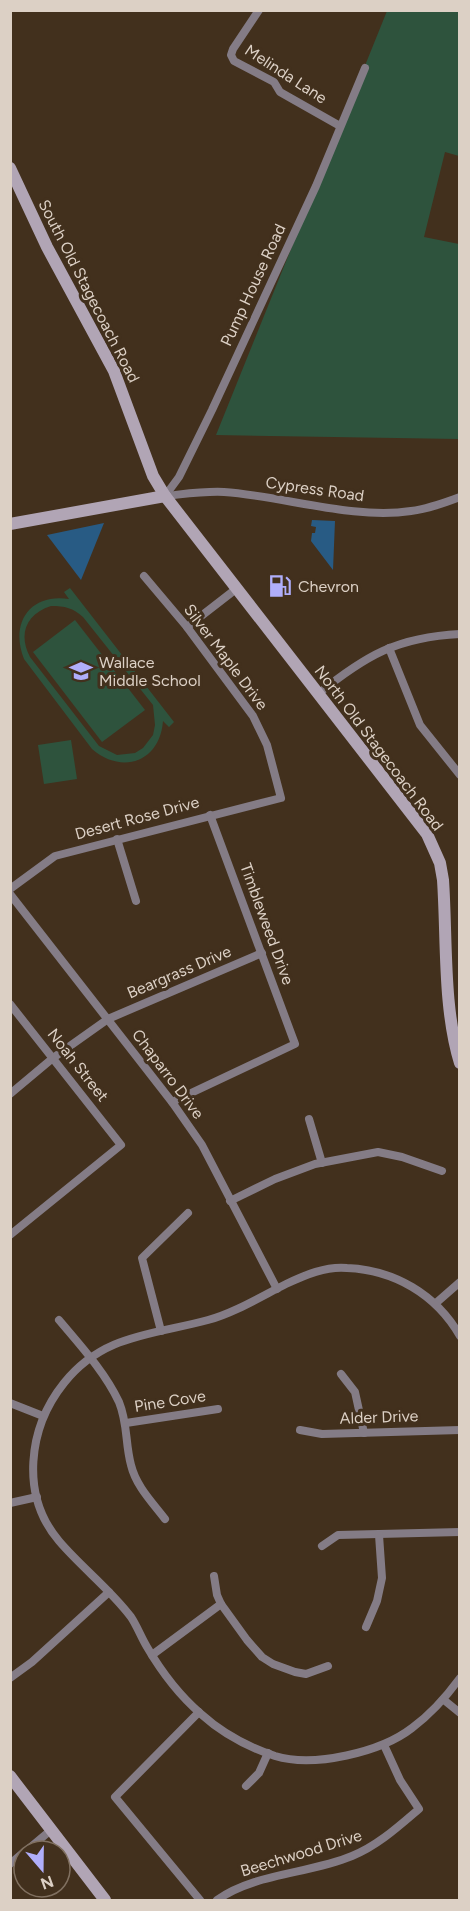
<svg xmlns="http://www.w3.org/2000/svg" width="470" height="1911" font-family="Figtree,sans-serif">
<style>
.green{fill:#2e533d;fill-rule:evenodd}
.water{fill:#285b84}
.lines{fill:none;stroke-linecap:round;stroke-linejoin:round}
.street{stroke:#847c86;stroke-width:8}
.secondary{stroke:#b1a5b5;stroke-width:12}
.labels{text-anchor:middle;dominant-baseline:central;stroke-width:6;stroke-linejoin:round;paint-order:stroke}
.street-label{font-size:16px;fill:#dcd0c5;stroke:#42301d}
.poi-label{font-size:16px;fill:#dcd0c5;stroke:#42301d;text-anchor:start}
</style>
<rect width="100%" height="100%" fill="#42301d"/>
<g class="green">
<path d="M387,11h72v145l-14,-4 -21,85 35,7v195l-243,-4z"/>
<path d="M70,588l104,134 -5,5 -6,-6c-3,41 -41,54 -71,28l-68,-90c-14,-35 5,-66 45,-60l-5,-7zM51,606c14,0 22,2 32,11l70,88 2,20 -2,10 -10,13 -8,5 -18,2 -18,-9 -69,-89c-12,-23 -4,-43 21,-51z"/>
<path d="M75,620l70,90 -43,32 -69,-90z"/>
<path d="M71,740l6,39 -33,5 -6,-39z"/>
</g>
<g class="water">
<path d="M312,520l23,1 -2,49 -22,-29 1,-8h3l1,-6 -5,-1z"/>
<path d="M104,523l-23,57 -34,-45z"/>
</g>
<g class="lines">
<g class="street">
<path d="M259,10l-26,39 -2,6 3,6 40,21 6,10 7,4 53,30"/>
<path d="M165,496l14,-19 33,-67 104,-224 49,-118"/>
<path d="M165,496c20,-2 39,-5 59,-4 59,4 130,28 187,19 17,-2 33,-8 49,-14"/>
<path d="M187,627l49,-38"/>
<path d="M389,648l31,77 40,50"/>
<path d="M318,694c47,-38 79,-57 142,-60"/>
<path d="M117,839l19,62"/>
<path d="M10,889l45,-33 226,-58 -14,-53 -14,-29 -66,-89 -43,-51"/>
<path d="M10,894l162,208 30,43 75,144"/>
<path d="M10,1004l111,141 -111,90"/>
<path d="M10,1094l43,-36 55,-39 154,-66"/>
<path d="M172,1102l123,-58 -85,-229"/>
<path d="M309,1119l13,44"/>
<path d="M230,1201l45,-22 40,-15 63,-12 24,5 40,14"/>
<path d="M436,1303l24,-21"/>
<path d="M59,1320c21,25 46,52 60,82 9,22 6,41 12,63 5,21 21,37 34,54"/>
<path d="M161,1331l-19,-73 46,-45"/>
<path d="M460,1336c-24,-42 -66,-66 -113,-68 -21,-2 -42,7 -61,16 -24,12 -52,29 -78,36 -55,15 -105,14 -144,63 -36,45 -44,112 -5,158 23,27 51,48 72,76 6,9 10,20 16,30 14,24 32,48 54,67 21,19 47,33 74,42 39,12 106,-4 137,-28 19,-14 34,-31 48,-50"/>
<path d="M341,1374l14,18 9,41"/>
<path d="M10,1403l33,13"/>
<path d="M126,1423l92,-14"/>
<path d="M300,1430l22,4 138,-4"/>
<path d="M10,1503l27,-6"/>
<path d="M322,1546l16,-11 122,-3"/>
<path d="M214,1576l3,19 4,9 26,36 15,17 11,7 22,8 11,2 22,-8"/>
<path d="M366,1627l11,-26 5,-23 -3,-43"/>
<path d="M152,1655l69,-51"/>
<path d="M10,1678l22,-16 77,-70"/>
<path d="M444,1700l16,13"/>
<path d="M199,1712l-84,85 85,103"/>
<path d="M246,1786l13,-13 9,-20"/>
<path d="M26,1851l25,-21"/>
<path d="M10,1864l14,-12"/>
<path d="M217,1900c38,-27 92,-26 135,-44 25,-10 46,-29 67,-47l-19,-29 -16,-35"/>
</g>
<g class="secondary">
<path d="M10,168l37,79 67,124 39,105 12,20 262,338 13,29 3,17c4,59 0,128 17,183"/>
<path d="M10,524l155,-28"/>
<path d="M10,1776l95,124"/>
</g>
</g>
<defs>
<g id="fuel-bare" transform="scale(1.8)"><path d="M-5.5-6h7V0h2V4h1.3V-2.5L3-4.5l.8-.8L6-3V5H2.5V1h-1V6h-7ZM-4.2-4.7v3.2H.2V-4.7Z" fill="#b0aefa" stroke="#42301d" stroke-width="2.5" paint-order="stroke"/></g>
<g id="school-bare" transform="scale(1.8)"><path d="M0-5L7-2L0 1L-7-2ZM-4 1L0 2.5L4 1V4Q0 6-4 4Z" fill="#b0aefa" stroke="#42301d" stroke-width="2.5" paint-order="stroke"/></g>
</defs>
<g fill-rule="evenodd">
<use href="#fuel-bare" x="280" y="586"/>
<use href="#school-bare" x="81" y="671"/>
</g>
<g class="labels">
<g class="street-label">
<text transform="translate(286 74) rotate(33)">Melinda Lane</text>
<text transform="translate(253 285) rotate(-65)">Pump House Road</text>
<text transform="translate(89 291) rotate(63)">South Old Stagecoach Road</text>
<text transform="translate(315 489) rotate(8)">Cypress Road</text>
<text transform="translate(226 657) rotate(53)">Silver Maple Drive</text>
<text transform="translate(379 748) rotate(53)">North Old Stagecoach Road</text>
<text transform="translate(137 818) rotate(-15)">Desert Rose Drive</text>
<text transform="translate(267 924) rotate(70)">Timbleweed Drive</text>
<text transform="translate(179 972) rotate(-23)">Beargrass Drive</text>
<text transform="translate(78 1065) rotate(52)">Noah Street</text>
<text transform="translate(168 1074) rotate(53)">Chaparro Drive</text>
<text transform="translate(170 1401) rotate(-9)">Pine Cove</text>
<text transform="translate(379 1417) rotate(-2)">Alder Drive</text>
<text transform="translate(301 1853) rotate(-17)">Beechwood Drive</text>
</g>
<g class="poi-label">
<text x="298" y="586">Chevron</text>
<text x="99" y="662">Wallace<tspan x="99" dy="18">Middle School</tspan></text>
</g>
</g>
<rect width="470" height="1911" fill="none" stroke="#dcd0c5" stroke-width="24"/>
<g transform="translate(42 1869) rotate(160)"><circle r="28" fill="#42301d" stroke="#807060" stroke-width="1.5"/>
<path d="M0-4.5L10 22L0 15L-10 22Z" fill="#b0aefa"/>
<text y="-9" font-size="16" font-weight="bold" text-anchor="middle" fill="#dcd0c5">N</text>
</g>
</svg>
